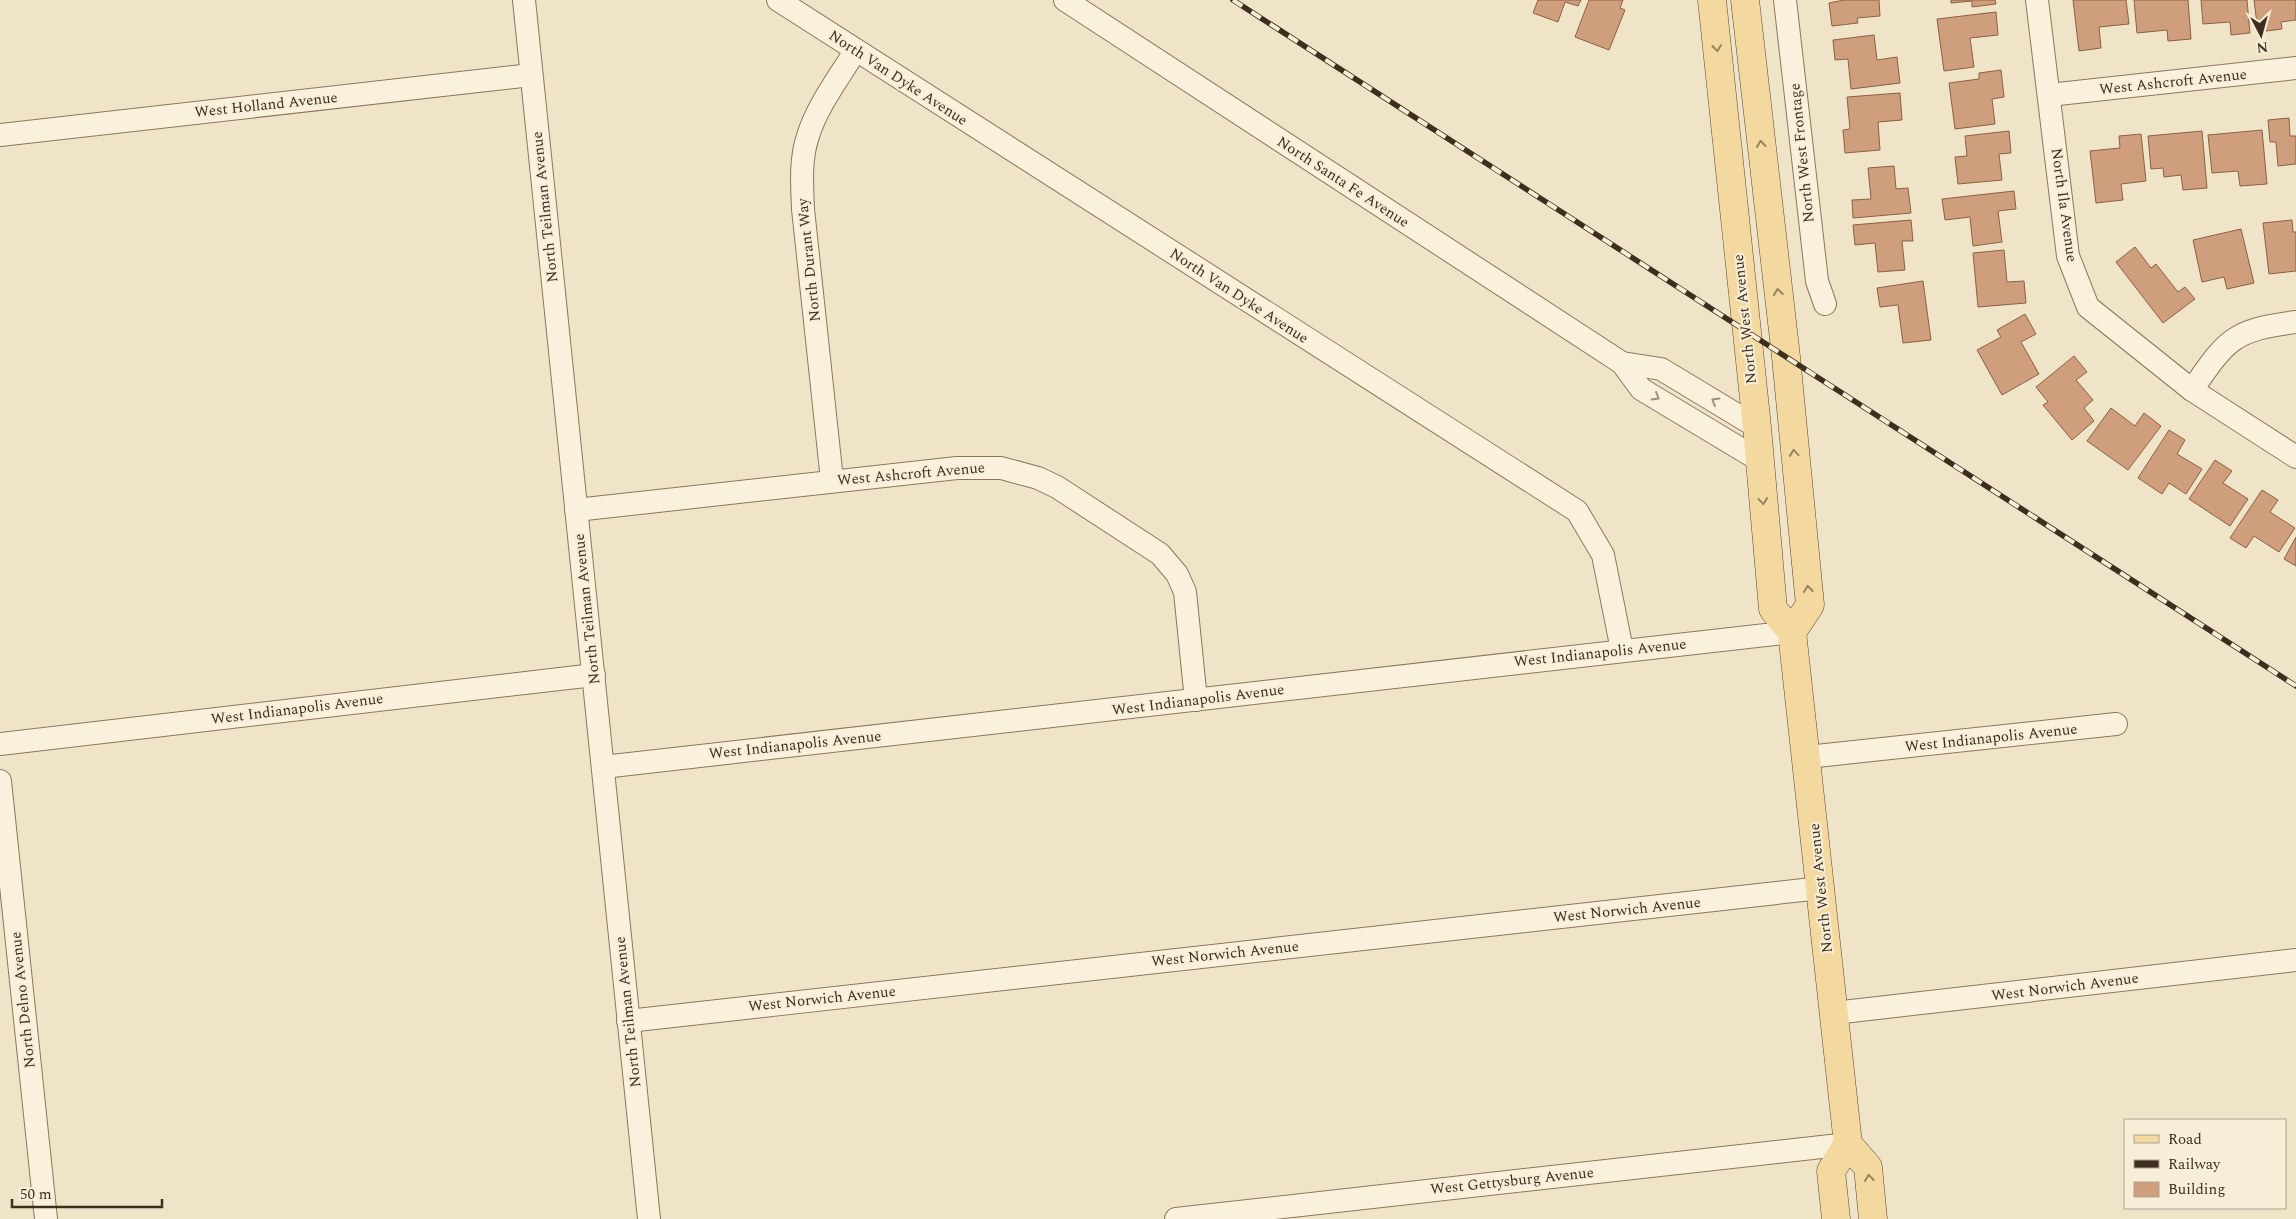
<svg xmlns="http://www.w3.org/2000/svg" width="2296" height="1219" font-family="Spectral,serif">
<style>
.building{fill:#cf9f7d;stroke:#8d5f41}
.lines{fill:none;stroke-linecap:round;stroke-linejoin:round}
.minor-casing{stroke:#8d765c;stroke-width:24}
.major-casing{stroke:#5b4430;stroke-width:29}
.minor{stroke:#faf1dc;stroke-width:22}
.major{stroke:#f3d9a0;stroke-width:28}
.rail-casing{stroke:#3d2e20;stroke-width:5.5}
.rail{stroke:#f7eed8;stroke-width:4;stroke-dasharray:11;stroke-linecap:butt}
.oneway{stroke:#988460}
.oneway2{stroke:#9c907e}
.labels{text-anchor:middle;dominant-baseline:central;stroke-width:4;stroke-linejoin:round;paint-order:stroke}
.street-label{font-size:15px;fill:#3d2e20;stroke:#f7eed8}
</style>
<rect width="100%" height="100%" fill="#f0e4c8"/>
<g class="building">
<path d="M1538,0h43l-3,6 -13,-4 -7,20 -25,-9z"/>
<path d="M1589,0h34l-3,8 5,2 -16,40 -34,-13z"/>
<path d="M1844,0h35l1,16 -23,2 1,5 -26,3 -3,-23z"/>
<path d="M1951,0h44l1,4 -24,3v-6l-21,2z"/>
<path d="M2073,0h53l3,24 -30,3 2,21 -22,3z"/>
<path d="M2134,0h54l3,39 -23,2 -1,-11 -30,3z"/>
<path d="M2201,0h46l3,33 -19,2 -1,-13 -27,2z"/>
<path d="M2254,0h42v20l-15,2 1,7 -24,3z"/>
<path d="M1996,12l2,23 -28,3 4,29 -30,4 -7,-52z"/>
<path d="M1874,35l3,25 20,-3 3,26 -49,6 -3,-30 -13,1 -2,-20z"/>
<path d="M2001,70l3,27 -12,2 3,25 -40,5 -6,-46 30,-4v-6z"/>
<path d="M1900,93l2,27 -24,2 2,28 -35,3 -2,-23 7,-1 -3,-32z"/>
<path d="M2289,118l1,18h6v28l-18,2 -2,-24h-6l-2,-22z"/>
<path d="M2262,130l5,54 -27,2 -2,-15 -26,2 -4,-38z"/>
<path d="M2009,131l2,22 -12,1 3,26 -44,4 -3,-27 12,-1 -2,-20z"/>
<path d="M2202,131l5,57 -24,2 -2,-15 -17,2 -1,-9 -12,1 -3,-33z"/>
<path d="M2141,134l5,47 -25,3 2,16 -27,3 -6,-52 30,-3 -1,-12z"/>
<path d="M1894,166l2,23 12,-1 3,25 -58,5 -1,-18 19,-1 -3,-31z"/>
<path d="M2014,191l2,18 -18,2 4,31 -29,4 -3,-29 -25,3 -3,-21z"/>
<path d="M1911,220l2,21h-11l3,29 -27,2 -3,-29 -20,2 -2,-20z"/>
<path d="M2292,220l1,12h3v39l-27,3 -6,-51z"/>
<path d="M2241,229l13,54 -27,6 -3,-12 -22,5 -9,-42z"/>
<path d="M2135,247l16,21 5,-4 22,28 7,-5 10,12 -32,24 -47,-61z"/>
<path d="M2004,250l3,32 17,-1 2,22 -48,4 -5,-54z"/>
<path d="M1923,281l8,59 -28,3 -5,-38 -18,2 -3,-19z"/>
<path d="M2025,314l11,20 -15,8 18,32 -37,21 -25,-45 24,-13 -4,-7z"/>
<path d="M2074,356l13,16 -11,8 17,20 -9,8 10,13 -22,19 -29,-35 5,-3 -12,-15z"/>
<path d="M2111,408l24,18 9,-13 17,13 -33,44 -41,-29z"/>
<path d="M2169,430l16,10 -8,14 25,15 -16,25 -17,-11 -7,11 -24,-16z"/>
<path d="M2215,460l17,11 -9,12 25,16 -18,27 -41,-27z"/>
<path d="M2262,490l16,10 -8,12 25,16 -16,24 -25,-16 -8,12 -16,-10z"/>
<path d="M2296,537v29l-12,-7z"/>
</g>
<g class="lines">
<g class="minor-casing">
<g id="minor">
<path d="M524,0l125,1219"/>
<path d="M778,0l799,511 26,44 19,95"/>
<path d="M1065,0l557,363 19,26 118,71"/>
<path d="M1785,0l32,281 8,23"/>
<path d="M2037,0l31,256 20,51 104,83 104,67"/>
<path d="M2049,95l247,-27"/>
<path d="M0,135l531,-60"/>
<path d="M1622,363l39,6 96,58"/>
<path d="M2192,390c35,-51 41,-60 104,-68"/>
<path d="M832,480l-29,-271c-1,-24 -3,-50 5,-73 9,-30 31,-58 47,-85"/>
<path d="M576,510l381,-42h44l37,10 19,9 103,67 17,20 8,18 11,108"/>
<path d="M0,744l594,-69"/>
<path d="M1807,757l309,-33"/>
<path d="M603,767l1189,-135"/>
<path d="M0,781l46,438"/>
<path d="M1834,1013l462,-53"/>
<path d="M628,1021l1193,-133"/>
<path d="M1176,1219l672,-75"/>
</g>
</g>
<g class="major-casing">
<g id="major">
<path d="M1712,0l45,427 16,182 19,23 56,512 20,23 5,52"/>
<path d="M1745,0l41,357 24,248 -18,27"/>
<path d="M1836,1219l-5,-48 17,-27"/>
</g>
</g>
<use href="#minor" class="minor"/>
<use href="#major" class="major"/>
<g class="rail-casing">
<path id="rail" d="M1233,0l1063,686"/>
</g>
<use href="#rail" class="rail"/>
</g>
<defs><path id="oneway-chevron" d="M-2-3.5L2.5 0L-2 3.5" fill="none" stroke-width="1.6" stroke-linecap="round" stroke-linejoin="round" transform="scale(1.25)"/></defs>
<g class="oneway">
<use href="#oneway-chevron" transform="translate(1717 48) rotate(84)"/>
<use href="#oneway-chevron" transform="translate(1761 144) rotate(-96)"/>
<use href="#oneway-chevron" transform="translate(1778 292) rotate(-97)"/>
<use href="#oneway-chevron" transform="translate(1794 453) rotate(-95)"/>
<use href="#oneway-chevron" transform="translate(1763 501) rotate(85)"/>
<use href="#oneway-chevron" transform="translate(1808 589) rotate(-96)"/>
<use href="#oneway-chevron" transform="translate(1869 1178) rotate(-96)"/>
</g>
<g class="oneway2">
<use href="#oneway-chevron" transform="translate(1656 397) rotate(31)"/>
<use href="#oneway-chevron" transform="translate(1715 401) rotate(-149)"/>
</g>
<g class="labels">
<g class="street-label">
<text transform="translate(898 78) rotate(33)">North Van Dyke Avenue</text>
<text transform="translate(2173 82) rotate(-6)">West Ashcroft Avenue</text>
<text transform="translate(266 105) rotate(-6)">West Holland Avenue</text>
<text transform="translate(1802 153) rotate(-96)">North West Frontage</text>
<text transform="translate(1343 182) rotate(33)">North Santa Fe Avenue</text>
<text transform="translate(2064 205) rotate(82)">North Ila Avenue</text>
<text transform="translate(545 207) rotate(-96)">North Teilman Avenue</text>
<text transform="translate(809 260) rotate(-96)">North Durant Way</text>
<text transform="translate(1239 296) rotate(33)">North Van Dyke Avenue</text>
<text transform="translate(1745 319) rotate(-96)">North West Avenue</text>
<text transform="translate(911 474) rotate(-5)">West Ashcroft Avenue</text>
<text transform="translate(587 609) rotate(-96)">North Teilman Avenue</text>
<text transform="translate(1600 653) rotate(-6)">West Indianapolis Avenue</text>
<text transform="translate(1198 700) rotate(-7)">West Indianapolis Avenue</text>
<text transform="translate(297 709) rotate(-7)">West Indianapolis Avenue</text>
<text transform="translate(1991 738) rotate(-6)">West Indianapolis Avenue</text>
<text transform="translate(795 745) rotate(-6)">West Indianapolis Avenue</text>
<text transform="translate(1821 888) rotate(-96)">North West Avenue</text>
<text transform="translate(1627 910) rotate(-6)">West Norwich Avenue</text>
<text transform="translate(1225 954) rotate(-6)">West Norwich Avenue</text>
<text transform="translate(2065 987) rotate(-7)">West Norwich Avenue</text>
<text transform="translate(822 999) rotate(-6)">West Norwich Avenue</text>
<text transform="translate(23 1000) rotate(-96)">North Delno Avenue</text>
<text transform="translate(628 1012) rotate(-96)">North Teilman Avenue</text>
<text transform="translate(1512 1181) rotate(-6)">West Gettysburg Avenue</text>
</g>
</g>
<rect x="2124" y="1119" width="162" height="90" fill="#f7eed8" stroke="#ada18e"/>
<rect x="2134" y="1135" width="25" height="8" fill="#f3d9a0" stroke="#ada18e"/>
<text x="2168" y="1144" font-size="15" fill="#3d2e20">Road</text>
<rect x="2134" y="1160" width="25" height="8" fill="#3d2e20" stroke="#ada18e"/>
<text x="2168" y="1169" font-size="15" fill="#3d2e20">Railway</text>
<rect x="2134" y="1182" width="25" height="15" fill="#cf9f7d" stroke="#ada18e"/>
<text x="2168" y="1194" font-size="15" fill="#3d2e20">Building</text>
<g transform="translate(2261 35) rotate(174)" stroke="#f7eed8" stroke-width="4" paint-order="stroke">
<path d="M0-4L9 19L0 12L-9 19Z" fill="#3d2e20"/>
<text y="-8" font-size="14" font-weight="bold" text-anchor="middle" fill="#3d2e20">N</text>
</g>
<path d="M12 1199v8h150v-8" fill="none" stroke="#3d2e20" stroke-width="2.5"/>
<text x="20" y="1199" font-size="15" fill="#3d2e20" stroke="#f7eed8" stroke-width="4" paint-order="stroke">50 m</text>
</svg>
